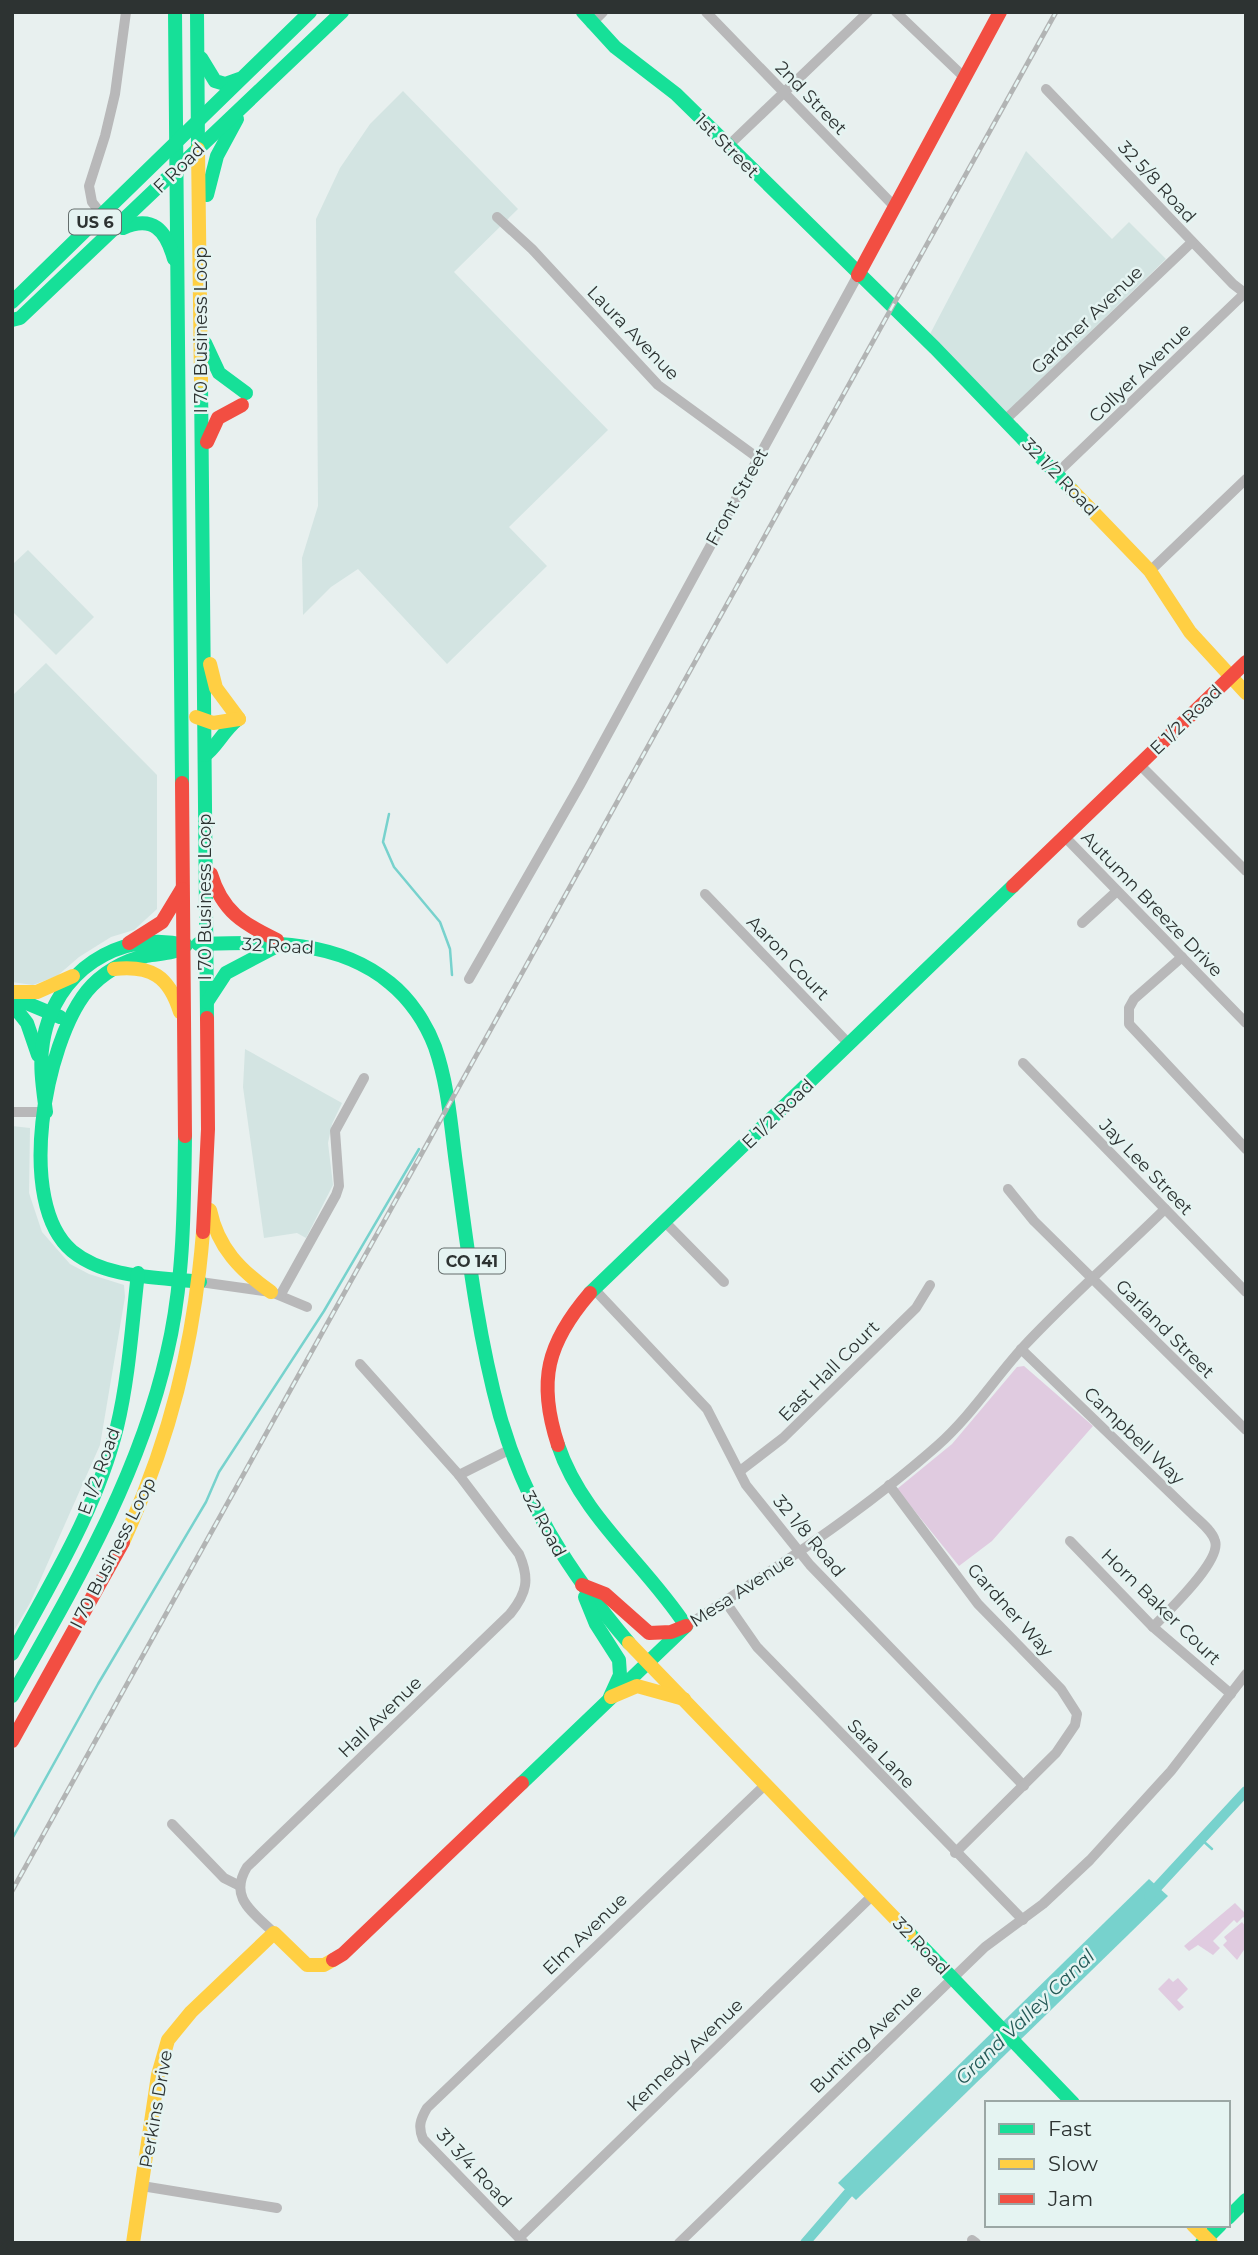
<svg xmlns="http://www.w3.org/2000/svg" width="1258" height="2255" font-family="Montserrat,sans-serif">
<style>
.built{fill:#d3e4e2}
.green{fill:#e0cbe0}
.water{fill:#77d2cd}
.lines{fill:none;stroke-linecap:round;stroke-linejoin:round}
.stream{stroke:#77d2cd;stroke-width:2.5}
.canal{stroke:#77d2cd;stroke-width:10}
.street{stroke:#b8b8b9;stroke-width:10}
.fast{stroke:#16e098;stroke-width:14}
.slow{stroke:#ffcf43;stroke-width:14}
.jam{stroke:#f24e42;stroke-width:14}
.rail-casing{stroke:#b2b4b4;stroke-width:5}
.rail{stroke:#e5f4f2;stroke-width:2.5;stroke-dasharray:8;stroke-linecap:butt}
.labels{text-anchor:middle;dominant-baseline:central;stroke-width:5;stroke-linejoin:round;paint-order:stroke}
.shield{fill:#e5f4f2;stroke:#646d6c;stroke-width:2}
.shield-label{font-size:16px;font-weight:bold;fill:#2d3332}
.street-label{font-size:18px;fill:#2d3332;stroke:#e5f4f2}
.water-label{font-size:19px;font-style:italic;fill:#245956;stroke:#e5f4f2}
</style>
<rect width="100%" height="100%" fill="#e8f0ef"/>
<g class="built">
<path d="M403,91l115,118 -64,63 154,158 -99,97 38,39 -100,98 -89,-95 -27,18 -28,28 -1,-57 16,-52 -2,-287 24,-51 30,-44z"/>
<path d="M1026,151l86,88 17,-17 37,37 -161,155 -76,-78z"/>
<path d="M28,550l66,67 -38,38 -44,-44v-46z"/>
<path d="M46,663l111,112v134l-23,21 -23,7 -32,20 -22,19 -24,9 -21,-3v-286z"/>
<path d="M245,1049l97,54 -10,21 -4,19 5,42 -27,53 -9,-5 -33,5 -21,-151z"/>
<path d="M12,1126l18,2 -1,65 13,39 28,32 19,10 35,11 1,12 -25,148 -70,158 -18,31z"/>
</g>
<g class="green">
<path d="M1024,1366l69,60 -101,115 -33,25 -62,-77 55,-45 65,-77z"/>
<path d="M1235,1903l11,11v5l-3,-2 -6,6 -3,-3 -21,21 7,7 -7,7 -15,-10 -9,6 -5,-5z"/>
<path d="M1242,1922l4,5v20l-9,13 -14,-15 4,-4 -3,-4z"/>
<path d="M1169,1978l4,4 5,-4 10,11 -11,11 7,7 -5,4 -21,-22z"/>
</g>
<path class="water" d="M1149,1879l19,17 -312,304 -18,-17z"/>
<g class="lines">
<g class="stream">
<path d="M389,814l-6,28 11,25 46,55 10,27 2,26"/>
<path d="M12,1839l86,-155 108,-182 13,-30 105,-161 95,-162"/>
<path d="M1202,1840l10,9"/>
</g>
<g class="canal">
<path d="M1149,1896l97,-105"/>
<path d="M805,2243l51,-59"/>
</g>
<g class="street">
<path d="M706,12l188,194"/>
<path d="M896,12l69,66"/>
<path d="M591,24l12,-12"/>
<path d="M1046,89l187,195 13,10"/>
<path d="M728,146l140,-134"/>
<path d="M102,215l-10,-13 -3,-16 16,-50 10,-42 11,-82"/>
<path d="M497,217l35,32 126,136 100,73"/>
<path d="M1005,420l187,-178"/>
<path d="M1056,474l189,-181"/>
<path d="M1150,571l96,-92"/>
<path d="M1140,765l106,106"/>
<path d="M1065,837l181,186"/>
<path d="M705,894l144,150"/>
<path d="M1082,923l35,-32"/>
<path d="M1182,957l-48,42 -5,9v16l117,125"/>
<path d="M469,979l111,-194 278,-510"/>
<path d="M1023,1063l223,229"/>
<path d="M12,1112h34"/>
<path d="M1008,1189l26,32 212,209"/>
<path d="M665,1222l59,60"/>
<path d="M200,1282l71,10 36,15"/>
<path d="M594,1289l113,120 39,76 64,80 214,221"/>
<path d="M281,1294l55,-99 3,-9 -4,-55 29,-53"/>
<path d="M1021,1349l169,163c8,8 22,18 25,29 7,20 -48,71 -62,86"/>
<path d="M740,1471l43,-33 133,-130 14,-23"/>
<path d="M459,1475l50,-25"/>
<path d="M889,1485l89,119 83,85 16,25 -2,11 -19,28 -101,100"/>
<path d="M1070,1541l83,86 78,67"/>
<path d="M725,1601l32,46 266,273"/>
<path d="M686,1626c87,-56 174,-112 251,-180 34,-30 57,-67 87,-100 45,-48 94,-91 141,-137"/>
<path d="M172,1824l52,54 14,7"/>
<path d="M274,1933c-21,-21 -46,-35 -27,-66l263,-253c17,-21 20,-35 9,-60l-60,-79 -99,-111"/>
<path d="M142,2186l135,22"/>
<path d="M519,2238l354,-343"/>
<path d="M972,2240l4,3"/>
<path d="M524,2243l-101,-104c-5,-12 -3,-19 4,-31l339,-324"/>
<path d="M679,2243l306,-296 58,-43 47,-44 81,-89 75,-97"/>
</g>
<g class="fast">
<path d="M175,12l7,771"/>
<path d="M197,12l1,137"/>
<path d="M583,12l32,35 61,47 259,254 137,142"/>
<path d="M201,58l14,23 10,3 14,-5"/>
<path d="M207,195l10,-39 20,-37"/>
<path d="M123,228c30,-13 43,2 51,31"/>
<path d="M12,302l298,-290"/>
<path d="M12,320l8,-2 322,-306"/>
<path d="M205,343l14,30 27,20"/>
<path d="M201,381l6,637"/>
<path d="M205,755c10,-6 19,-25 32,-35"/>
<path d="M198,944c66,-2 138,-6 192,39 20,16 36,40 45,64 14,40 16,83 22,124 11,82 21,165 43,245 25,88 70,158 129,227"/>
<path d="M12,997l48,20"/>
<path d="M207,1002l19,-29 51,-27"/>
<path d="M12,1004l15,19 11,32"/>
<path d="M46,1112c-3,-23 -7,-47 -3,-70 11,-70 76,-113 143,-97 -12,10 -26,8 -40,11 -22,4 -45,18 -59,35 -42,52 -72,212 -15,260 34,28 87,26 128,31"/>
<path d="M590,1293l423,-407"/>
<path d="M585,1597l11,27 23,36 1,15 -10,22"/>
<path d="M12,1654c40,-73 85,-146 105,-227 12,-50 15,-103 21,-154"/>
<path d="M12,1696c62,-110 127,-219 155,-343 17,-71 17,-145 18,-217"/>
<path d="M522,1783l164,-157c-41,-63 -104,-109 -128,-181"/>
<path d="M909,1933l164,170"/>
<path d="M1228,2218l18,-18"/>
<path d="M1202,2243l18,-18"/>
</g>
<g class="slow">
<path d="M198,149l3,232"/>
<path d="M1072,490l78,81 40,61 56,61"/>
<path d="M210,664l6,24 23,31"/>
<path d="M196,717l17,6 26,-4"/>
<path d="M114,969c37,-4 55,7 66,43"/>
<path d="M12,992h25l36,-16"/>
<path d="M210,1210c8,38 30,60 61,82"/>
<path d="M123,1542c47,-102 71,-198 80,-310"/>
<path d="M629,1643l280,290"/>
<path d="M611,1697l26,-11 47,13"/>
<path d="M1193,2225l18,18"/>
<path d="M133,2243l25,-168 10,-35 23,-28 83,-79 33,32h17l9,-5"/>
</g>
<g class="jam">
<path d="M858,275l142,-263"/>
<path d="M207,442l11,-24 24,-13"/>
<path d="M182,783l3,353"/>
<path d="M211,874c11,37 32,50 66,66"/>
<path d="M1013,886l233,-224"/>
<path d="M129,943l33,-21 20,-33"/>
<path d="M203,1232l5,-103 -1,-111"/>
<path d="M558,1445c-21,-64 -11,-102 32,-152"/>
<path d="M582,1585l23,9 44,39 22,-1 15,-6"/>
<path d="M12,1741l111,-199"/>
<path d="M333,1960l10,-6 179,-171"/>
</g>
<g class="rail-casing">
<path id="rail" d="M12,1891l1044,-1879"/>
</g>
<use href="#rail" class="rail"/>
</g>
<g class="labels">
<g class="shield">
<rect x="69" y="209.5" width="52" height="25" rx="5"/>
<rect x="439" y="1248.5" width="66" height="25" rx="5"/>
</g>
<g class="shield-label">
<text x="95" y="222">US 6</text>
<text x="472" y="1261">CO 141</text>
</g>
<g class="street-label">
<text transform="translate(811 98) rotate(46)">2nd Street</text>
<text transform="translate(727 146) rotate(45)">1st Street</text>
<text transform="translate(179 168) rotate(-44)">F Road</text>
<text transform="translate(1157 182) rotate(47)">32 5/8 Road</text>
<text transform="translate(1087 320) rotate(-44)">Gardner Avenue</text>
<text transform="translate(201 330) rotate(-90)">I 70 Business Loop</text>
<text transform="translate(633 333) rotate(46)">Laura Avenue</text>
<text transform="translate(1140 373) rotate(-44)">Collyer Avenue</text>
<text transform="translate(1060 477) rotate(46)">32 1/2 Road</text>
<text transform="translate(737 497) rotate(-61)">Front Street</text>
<text transform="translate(1186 720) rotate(-44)">E 1/2 Road</text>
<text transform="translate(205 897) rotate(-90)">I 70 Business Loop</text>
<text transform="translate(1152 904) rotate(46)">Autumn Breeze Drive</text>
<text transform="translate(278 946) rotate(3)">32 Road</text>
<text transform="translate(788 958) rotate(46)">Aaron Court</text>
<text transform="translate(778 1114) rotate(-44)">E 1/2 Road</text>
<text transform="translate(1146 1167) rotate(46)">Jay Lee Street</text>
<text transform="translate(1165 1329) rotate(45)">Garland Street</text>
<text transform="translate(829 1371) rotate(-45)">East Hall Court</text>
<text transform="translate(1134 1436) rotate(44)">Campbell Way</text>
<text transform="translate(99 1471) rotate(-70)">E 1/2 Road</text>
<text transform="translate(544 1524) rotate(62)">32 Road</text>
<text transform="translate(809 1536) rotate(50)">32 1/8 Road</text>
<text transform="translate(113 1553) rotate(-63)">I 70 Business Loop</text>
<text transform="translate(742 1590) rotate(-33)">Mesa Avenue</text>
<text transform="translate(1161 1607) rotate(44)">Horn Baker Court</text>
<text transform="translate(1010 1610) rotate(48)">Gardner Way</text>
<text transform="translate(380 1717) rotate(-44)">Hall Avenue</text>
<text transform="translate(881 1754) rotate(46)">Sara Lane</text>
<text transform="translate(585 1934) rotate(-44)">Elm Avenue</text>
<text transform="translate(921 1946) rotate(46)">32 Road</text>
<text transform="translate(866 2039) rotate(-44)">Bunting Avenue</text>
<text transform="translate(685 2055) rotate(-44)">Kennedy Avenue</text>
<text transform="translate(156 2109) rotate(-80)">Perkins Drive</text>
<text transform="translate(474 2168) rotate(47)">31 3/4 Road</text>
</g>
<g class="water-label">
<text transform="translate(1025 2017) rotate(-44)">Grand Valley Canal</text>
</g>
</g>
<rect width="1258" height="2255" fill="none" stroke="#2d3332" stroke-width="28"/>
<rect x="985" y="2101" width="245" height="126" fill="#e5f4f2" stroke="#9ba7a5" stroke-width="2"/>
<rect x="999" y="2124" width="35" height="10" fill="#16e098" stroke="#9ba7a5" stroke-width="2"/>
<text x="1048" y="2136" font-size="21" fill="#2d3332">Fast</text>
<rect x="999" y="2159" width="35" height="10" fill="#ffcf43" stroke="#9ba7a5" stroke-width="2"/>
<text x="1048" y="2171" font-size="21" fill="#2d3332">Slow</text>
<rect x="999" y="2194" width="35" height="10" fill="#f24e42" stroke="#9ba7a5" stroke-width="2"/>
<text x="1048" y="2206" font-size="21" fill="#2d3332">Jam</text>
</svg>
